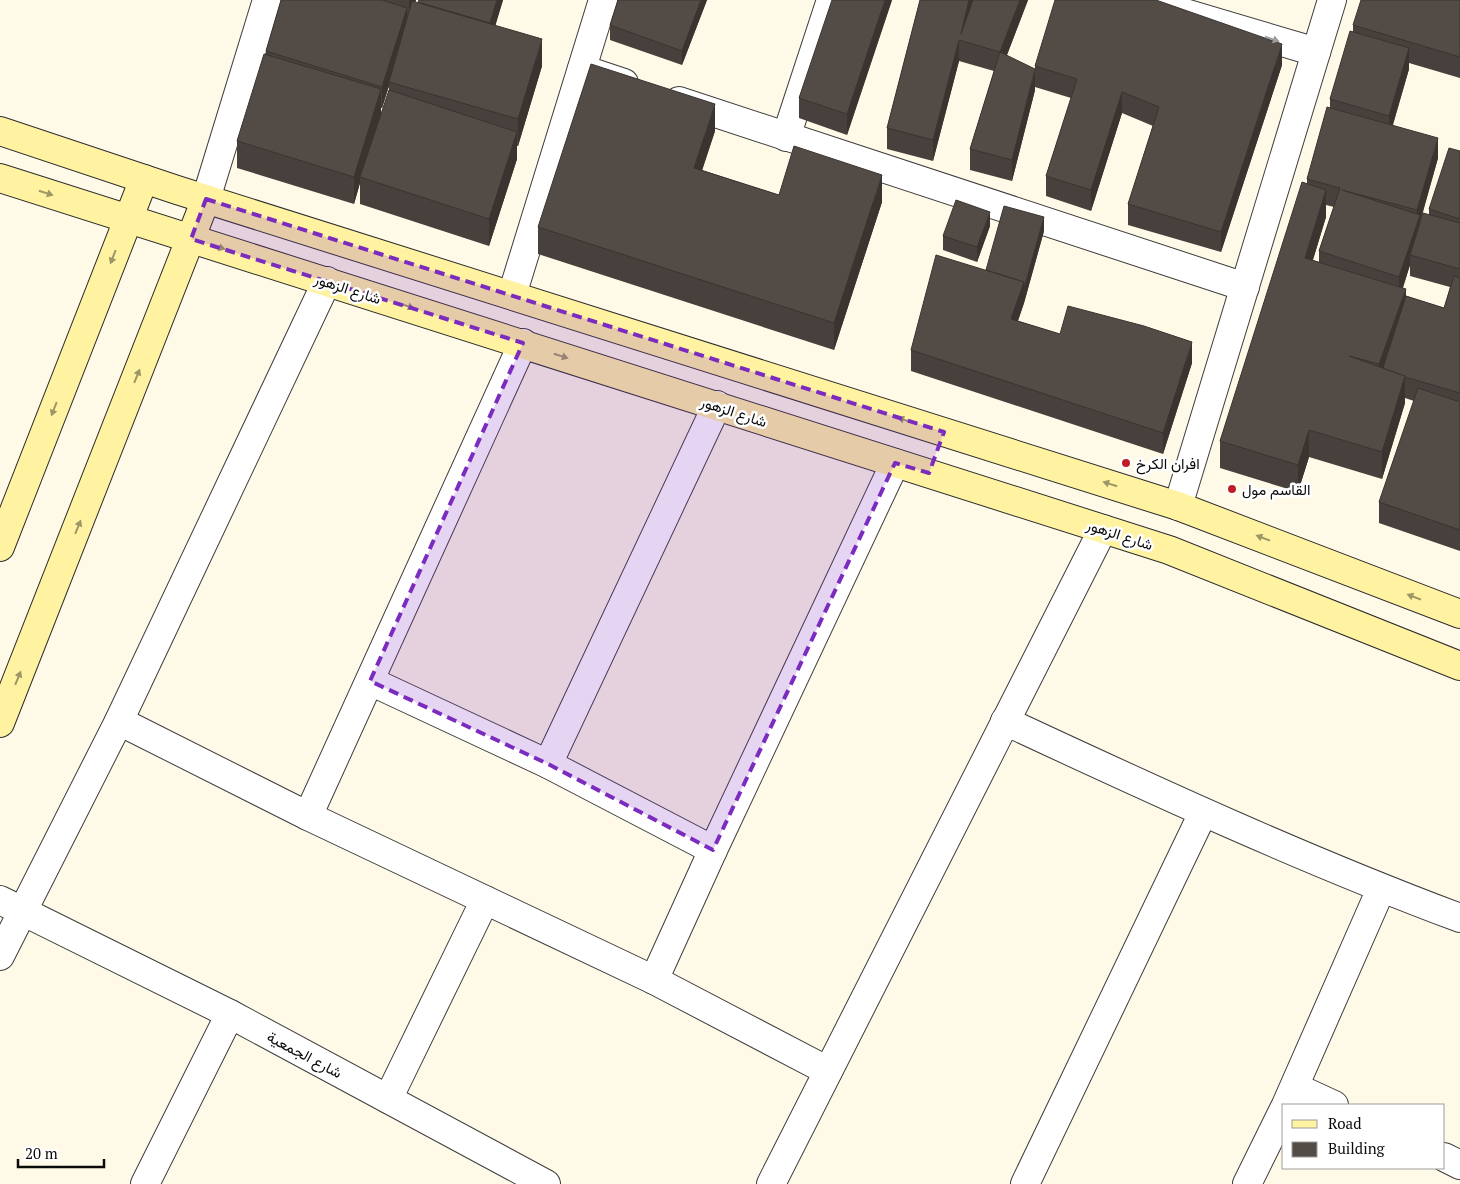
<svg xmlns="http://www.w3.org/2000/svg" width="1460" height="1184" font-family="'PT Serif',Vazirmatn,serif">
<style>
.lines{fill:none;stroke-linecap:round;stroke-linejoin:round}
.minor-casing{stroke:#3d3d3d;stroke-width:30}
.secondary-casing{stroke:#2c2c2c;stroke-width:30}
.minor{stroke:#fff;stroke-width:28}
.secondary{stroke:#fff3a2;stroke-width:28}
.wall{fill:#47403c;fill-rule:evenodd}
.shaded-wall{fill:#3a3431}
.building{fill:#534b46;stroke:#3a3431}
.oneway{fill:#9d9d9d}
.oneway2{fill:#9d9665}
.marked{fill:#7b2cbf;fill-opacity:0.2;stroke:#7b2cbf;stroke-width:4;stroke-dasharray:10 6;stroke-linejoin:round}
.poi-dot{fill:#bf1d28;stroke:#fff;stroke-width:2}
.labels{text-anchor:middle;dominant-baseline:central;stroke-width:5;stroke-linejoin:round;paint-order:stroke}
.street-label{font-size:15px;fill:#0a0a0a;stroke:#fff}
.poi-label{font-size:15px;fill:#0a0a0a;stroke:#fff;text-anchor:start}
</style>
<rect width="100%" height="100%" fill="#fffae7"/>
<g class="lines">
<g class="minor-casing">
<g id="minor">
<path d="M1141,0l175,52"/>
<path d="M582,69l42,14"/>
<path d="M679,101l566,186"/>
<path d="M786,137l45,-137"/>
<path d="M206,199l61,-199"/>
<path d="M512,295l91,-295"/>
<path d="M1178,506l154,-506"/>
<path d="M370,681l178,83 165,86"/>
<path d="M119,721l189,95 346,164 174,91"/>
<path d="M1005,721c150,70 300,139 455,197"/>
<path d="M548,764l169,-359"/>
<path d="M308,816l215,-473"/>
<path d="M0,900l230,114 316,170"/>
<path d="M0,956l119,-235 208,-440"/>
<path d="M654,980l59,-130 182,-387"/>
<path d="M1295,1087l39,18"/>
<path d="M388,1099l97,-199"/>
<path d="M1286,1105l95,-216"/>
<path d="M1444,1157l16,8"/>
<path d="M145,1184l85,-170"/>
<path d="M771,1184l332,-655"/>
<path d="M1025,1184l178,-371"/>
<path d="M1247,1184l37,-75"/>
</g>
</g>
<g class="secondary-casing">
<g id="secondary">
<path d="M0,131l177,59 1001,316 282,108"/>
<path d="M0,178l1169,372 291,116"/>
<path d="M0,547l144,-368"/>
<path d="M0,723l206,-524"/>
</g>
</g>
<use href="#minor" class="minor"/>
<use href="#secondary" class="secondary"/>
</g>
<g class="wall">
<path d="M281,0h135l-1,2 3,1 85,-3 -8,25 47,41 -24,80h-1v13l-28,87 -129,-42v-21l-6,21 -117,-36v-27l29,-86v-4zM389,86v5l-8,24v-7h1z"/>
<path d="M707,0l-25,65 -72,-25v-15z"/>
<path d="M892,0l-45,135 -48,-17v-20z"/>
<path d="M920,0h108l-21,55 28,35 -23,91 -42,-11v-21l24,-78 -35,-10 -26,100 -46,-12v-21z"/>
<path d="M1460,0v78l-51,-15v6l-16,56 45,33 -18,65 9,-9v-5l31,-58v400l-81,-28v-21l35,-101 -9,-3v5l-23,76 -73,-22 -11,35 -78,-24v-27l87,-257v-5l23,-71v-9l23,-67v-7zM1326,205l8,2 -15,44v11l-6,-2 13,-43zM1410,265v11l40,11 -6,21 -38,-12 -3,-8z"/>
<path d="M1282,65l-61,187 -93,-27v-21l25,-78 -31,-13 -31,98 -45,-15v-20l25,-78 -36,-11v-21z"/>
<path d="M715,131l-13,39 77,25 103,7 -48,148 -296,-96v-27z"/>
<path d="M990,226l-13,36 -34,-12v-14z"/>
<path d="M1044,231l-20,72 -6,18 42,13 132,29 -29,91 -252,-83v-21l75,-80z"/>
</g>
<g class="shaded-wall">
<path d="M410,0h6l-7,22v-21z"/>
<path d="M497,0h6l-13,44v-21z"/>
<path d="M701,0h6l-25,65v-14z"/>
<path d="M885,0h7l-45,135v-21z"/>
<path d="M969,0h4l-12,34z"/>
<path d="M1020,0h8l-28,73v-21z"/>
<path d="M407,8v21l-18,53v4l-7,22v-21z"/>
<path d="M542,39v27l-24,80v-27z"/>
<path d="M959,40v21l-26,100v-21z"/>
<path d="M1282,44v21l-61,187v-20z"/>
<path d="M1409,48v21l-20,68v-21z"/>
<path d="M1035,69v21l-23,91v-21z"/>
<path d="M381,89v27l-21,61v6l-6,21v-27z"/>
<path d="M1122,92v21l-31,98v-21z"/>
<path d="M715,104v27l-21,64v-27z"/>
<path d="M517,132v27l-28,87v-27z"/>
<path d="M1438,138v20l-18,63v15l-10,19v10l-11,33v-21l18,-54v-13z"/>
<path d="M882,175v27l-48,148v-27z"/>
<path d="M1326,190v27l-21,68v-27z"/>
<path d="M990,212v14l-13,36v-15z"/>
<path d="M1044,217v14l-20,72 -13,37v-21z"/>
<path d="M1406,289v27l-27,75v-27z"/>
<path d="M1192,342v21l-29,91v-21z"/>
<path d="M1405,376v27l-23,76v-27z"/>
<path d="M1309,430v27l-11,35v-27z"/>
</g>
<g class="building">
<path d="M281,0h101l25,8 -25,79 -116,-36z"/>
<path d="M419,0h78l-7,23 -72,-21z"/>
<path d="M618,0h83l-19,51 -72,-26z"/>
<path d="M832,0h53l-38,114 -48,-16z"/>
<path d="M920,0h49l-8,34 12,-34h47l-20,52 -41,-12 -26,100 -46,-12z"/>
<path d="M1055,0h101l126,44 -61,188 -93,-28 31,-97 -37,-15 -31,98 -45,-14 31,-97 -42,-13z"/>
<path d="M1361,0h99v57l-107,-32z"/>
<path d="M412,1l130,38 -24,80 -129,-37z"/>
<path d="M1350,31l59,17 -20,68 -59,-17z"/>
<path d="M1000,52l35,17 -23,91 -42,-11z"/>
<path d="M264,54l117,35 -27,88 -117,-36z"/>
<path d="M591,64l124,40 -21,64 85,27 15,-49 88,29 -48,148 -296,-96z"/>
<path d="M389,90l128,42 -28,87 -129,-42z"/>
<path d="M1327,107l111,31 -21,72 -75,-20 78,25 -21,62 -80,-26 21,-63 -33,-9z"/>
<path d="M1449,148l11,3v68l-31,-10z"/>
<path d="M1302,182l24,8 -21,68 101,31 -27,75 -30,-8 56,20 -23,76 -73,-22 -11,35 -78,-24z"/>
<path d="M956,200l34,12 -13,35 -34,-11z"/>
<path d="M1004,206l40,11 -20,72v-7l-38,-12z"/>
<path d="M1423,213l37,10v46l-50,-14z"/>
<path d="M936,255l88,27 -13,37 49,15 8,-28 76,20 48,16 -29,91 -252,-83z"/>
<path d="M1454,276l6,2v115l-55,-16v-1l-22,-8 23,-72 38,12z"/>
<path d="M1418,388l42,14v128l-81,-28z"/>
</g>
<defs><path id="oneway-solid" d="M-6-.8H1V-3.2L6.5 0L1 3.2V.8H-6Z" transform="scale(1.25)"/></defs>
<use class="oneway" href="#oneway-solid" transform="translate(1272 39) rotate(17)"/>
<g class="oneway2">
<use href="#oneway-solid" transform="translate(46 193) rotate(18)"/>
<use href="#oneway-solid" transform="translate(218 247) rotate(17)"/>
<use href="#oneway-solid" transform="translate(113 257) rotate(111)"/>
<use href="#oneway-solid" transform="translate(407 306) rotate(18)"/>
<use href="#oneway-solid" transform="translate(561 356) rotate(18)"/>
<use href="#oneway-solid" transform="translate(137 376) rotate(-68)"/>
<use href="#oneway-solid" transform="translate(54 409) rotate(111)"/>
<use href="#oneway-solid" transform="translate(905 420) rotate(-162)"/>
<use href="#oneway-solid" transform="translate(1110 484) rotate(-162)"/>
<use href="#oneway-solid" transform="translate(78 527) rotate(-68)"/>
<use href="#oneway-solid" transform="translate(1263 538) rotate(-159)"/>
<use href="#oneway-solid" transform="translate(1414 597) rotate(-159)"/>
<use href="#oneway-solid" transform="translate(18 678) rotate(-68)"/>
</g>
<path class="marked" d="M206,199l738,233 -15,41 -34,-10 -182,387 -165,-86 -178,-83 153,-338 -332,-104z"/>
<g class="poi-dot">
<circle cx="1126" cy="463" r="5"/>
<circle cx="1232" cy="489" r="5"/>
</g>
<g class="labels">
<g class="street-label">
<text transform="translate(348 288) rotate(18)">شارع الزهور</text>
<text transform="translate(734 411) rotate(18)">شارع الزهور</text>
<text transform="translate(1120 534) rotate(18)">شارع الزهور</text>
<text transform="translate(305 1054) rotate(28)">شارع الجمعية</text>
</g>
<g class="poi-label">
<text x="1136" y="463">افران الكرخ</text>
<text x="1242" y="489">القاسم مول</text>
</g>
</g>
<rect x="1282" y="1104" width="162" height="65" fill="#ffffff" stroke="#9d9d9d"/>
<rect x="1292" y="1120" width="25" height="8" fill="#fff3a2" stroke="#9d9d9d"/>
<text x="1328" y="1129" font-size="15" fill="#0a0a0a">Road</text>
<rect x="1292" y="1142" width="25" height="15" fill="#534b46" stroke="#9d9d9d"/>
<text x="1328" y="1154" font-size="15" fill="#0a0a0a">Building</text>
<path d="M18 1159v8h86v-8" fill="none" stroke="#0a0a0a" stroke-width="2.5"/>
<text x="25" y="1159" font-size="15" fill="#0a0a0a" stroke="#ffffff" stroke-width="4" paint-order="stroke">20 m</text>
</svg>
